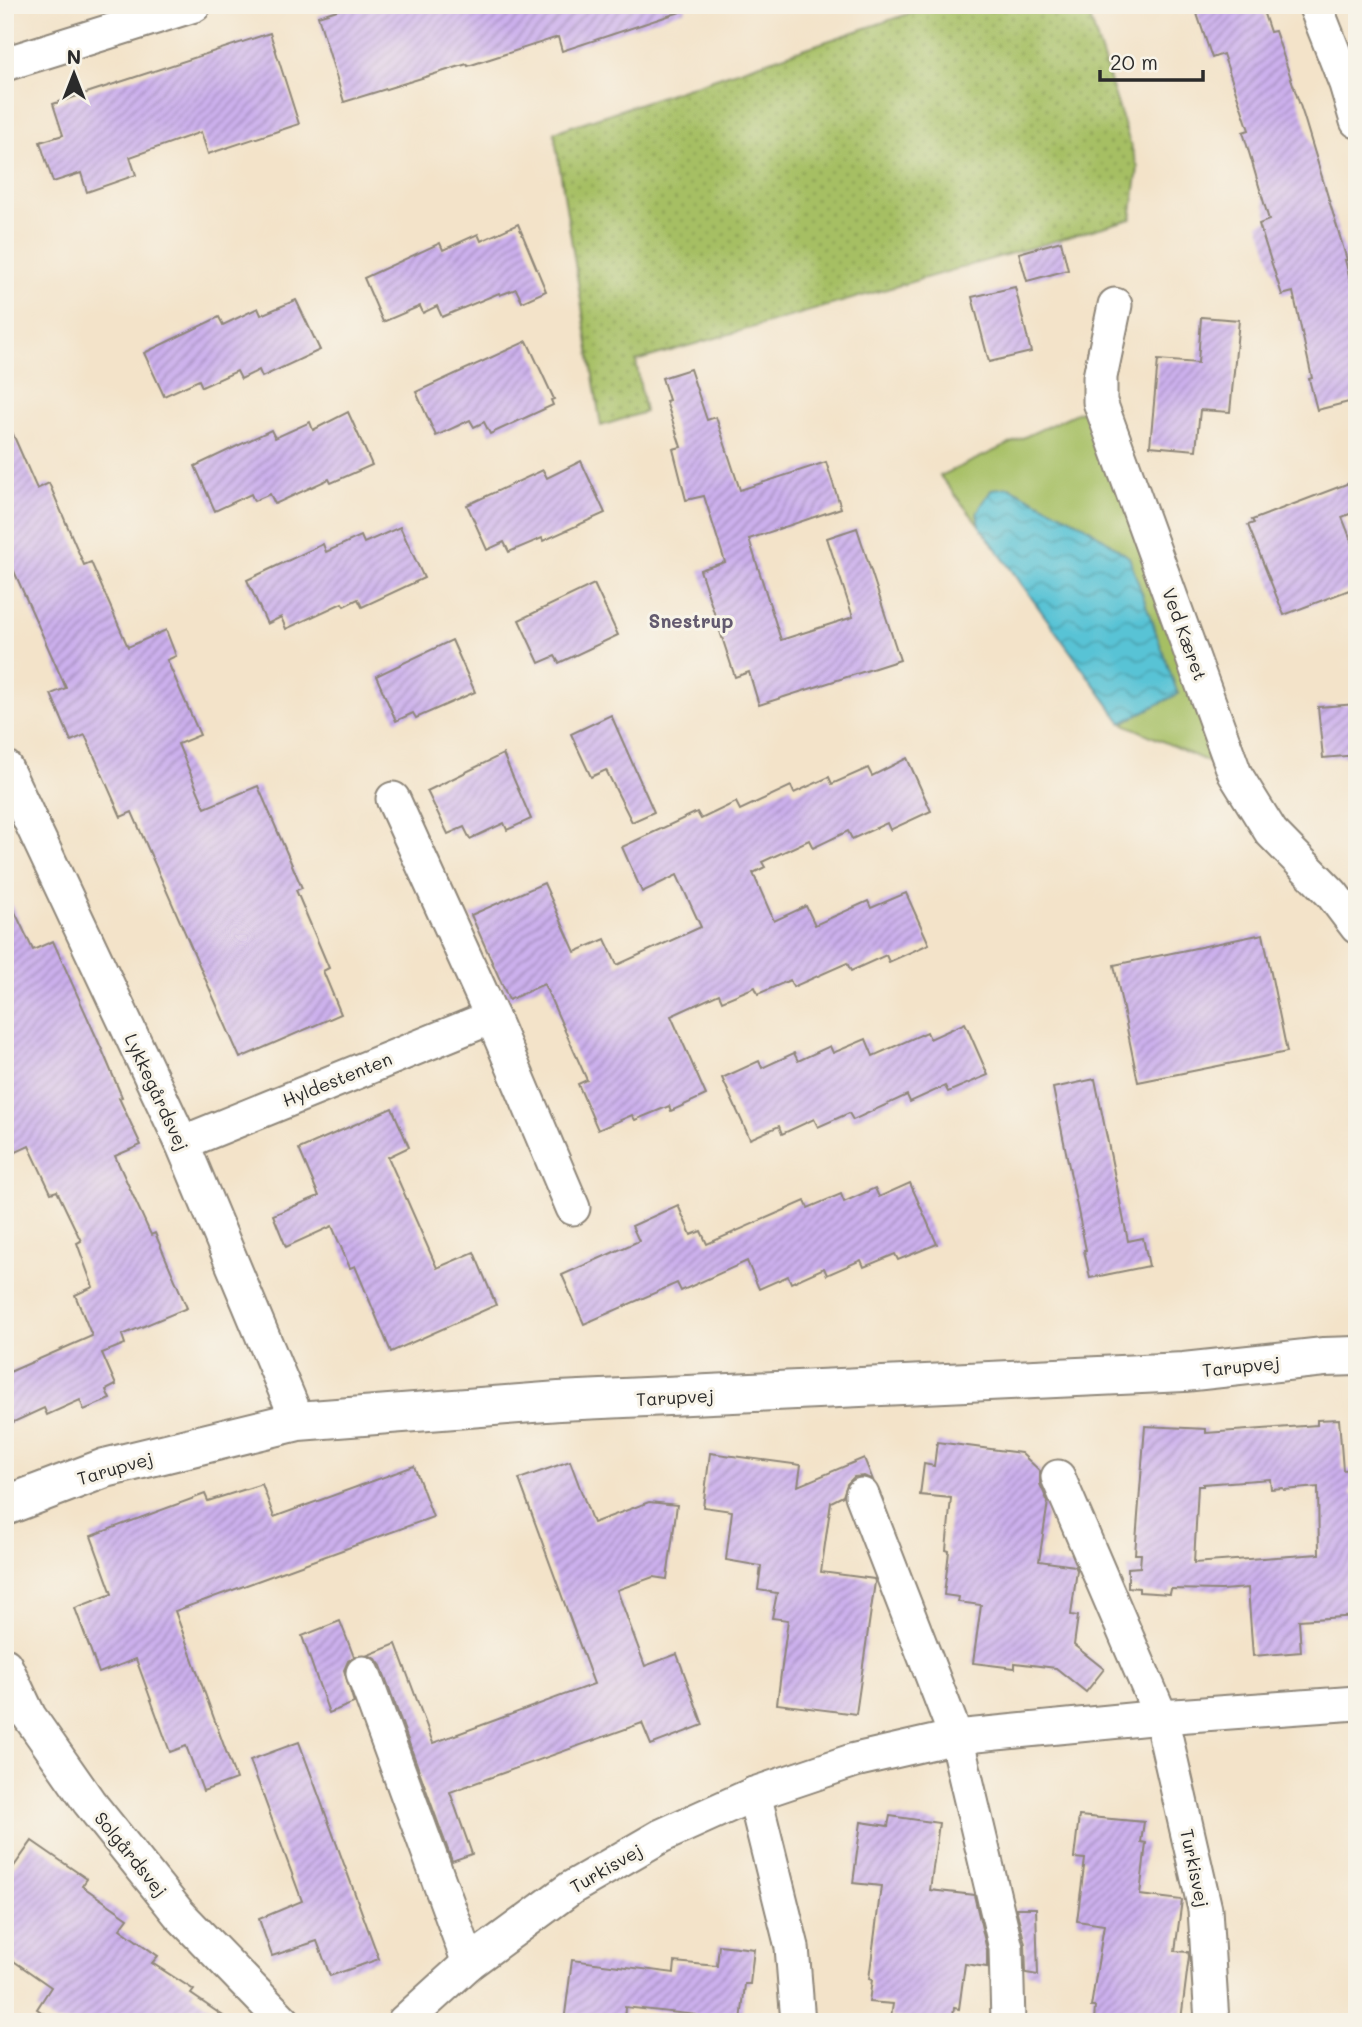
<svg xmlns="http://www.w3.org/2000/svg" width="1362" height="2027" font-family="Mali,sans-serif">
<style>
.grass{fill:url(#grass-dots);stroke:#687548;stroke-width:2}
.park{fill:#a6bf64;stroke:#687548;stroke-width:2}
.water{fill:url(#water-waves);stroke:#427780;stroke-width:2}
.building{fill:url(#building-hatch);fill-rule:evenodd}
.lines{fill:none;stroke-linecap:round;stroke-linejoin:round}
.minor-casing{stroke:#8f877a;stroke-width:37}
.tertiary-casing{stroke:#8f877a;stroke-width:42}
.minor{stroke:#fff;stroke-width:33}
.tertiary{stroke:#fff;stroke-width:38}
.labels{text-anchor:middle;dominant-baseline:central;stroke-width:6;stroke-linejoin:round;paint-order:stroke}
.street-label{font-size:18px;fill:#2b2b2b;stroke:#f7f3e8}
.neighbourhood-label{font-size:19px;font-weight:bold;fill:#635a6f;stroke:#f7f3e8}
</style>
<defs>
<pattern id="grass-dots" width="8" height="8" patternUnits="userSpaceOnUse" patternTransform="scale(1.75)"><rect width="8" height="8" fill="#a6bf64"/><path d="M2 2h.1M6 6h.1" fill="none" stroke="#879b53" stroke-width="1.8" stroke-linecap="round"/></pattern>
<pattern id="water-waves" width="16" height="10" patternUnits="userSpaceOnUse" patternTransform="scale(1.75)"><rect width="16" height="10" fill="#59c3d5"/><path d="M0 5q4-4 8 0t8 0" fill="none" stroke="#4a9fad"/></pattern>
<pattern id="building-hatch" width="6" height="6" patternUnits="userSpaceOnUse" patternTransform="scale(1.75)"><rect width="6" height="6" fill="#ccb0ed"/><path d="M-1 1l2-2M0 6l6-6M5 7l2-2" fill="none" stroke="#a68fc0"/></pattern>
</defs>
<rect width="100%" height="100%" fill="#f7f3e8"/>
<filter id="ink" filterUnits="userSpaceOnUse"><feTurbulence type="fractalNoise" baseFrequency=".0143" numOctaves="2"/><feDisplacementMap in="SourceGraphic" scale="14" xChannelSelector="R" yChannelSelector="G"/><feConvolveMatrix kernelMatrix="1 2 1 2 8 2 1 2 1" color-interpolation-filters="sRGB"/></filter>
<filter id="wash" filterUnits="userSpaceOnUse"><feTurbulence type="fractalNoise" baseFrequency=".00686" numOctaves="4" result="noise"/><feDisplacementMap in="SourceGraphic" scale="28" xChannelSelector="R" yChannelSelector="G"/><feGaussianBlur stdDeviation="1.57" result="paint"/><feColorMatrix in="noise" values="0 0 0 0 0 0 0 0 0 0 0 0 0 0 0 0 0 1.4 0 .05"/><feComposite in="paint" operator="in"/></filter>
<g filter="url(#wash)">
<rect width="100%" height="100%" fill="#f3e3c9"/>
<path class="grass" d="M935,5h151l52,163 -7,51 -495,142 9,51 -44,14 -47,-294z"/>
<path class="park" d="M1100,402l135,372 -113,-51 56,-30 -201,-181 2,13 -39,-49z"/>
<path class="water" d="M1009,487l75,38 45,32 49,137 -56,29 -143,-198 -2,-13 15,-23z"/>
<g id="blocks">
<g class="building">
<path d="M353,5h332l1,5 -124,41 -4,-14 -90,29 -1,-2 -123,38 -26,-86z"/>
<path d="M1194,5h67l9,27 5,-1 29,86 43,143h-2l12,46v94l-40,10 -8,-31 3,-1 -19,-86 -11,3 -23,-71 10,-4 -26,-88 6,-2 -26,-76 -11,4z"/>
<path d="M270,33l29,91 -91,30 -7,-22 -71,25 6,18 -49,17 -6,-19 -28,9 -13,-40 23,-7 -10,-31z"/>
<path d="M518,224l28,67 -24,11 -6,-13 -16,6 -1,-2 -57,24 -5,-11 -14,7 -3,-7 -37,16 -19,-44 76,-35 3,7 35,-16 3,7z"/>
<path d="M1061,241l7,29 -41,11 -8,-28z"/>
<path d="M1015,287l16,65 -42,10 -17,-65z"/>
<path d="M296,300l24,50 -58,27 -3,-7 -18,9 -4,-8 -35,16 -3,-7 -35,16 -20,-43 75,-36 4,8 35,-17 3,7z"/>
<path d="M1201,317l38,3 -9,92 -30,-2 -4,40 -46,-4 8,-86 40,3z"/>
<path d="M527,341l27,58 -3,1 2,5 -63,29 -6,-12 -10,5 -4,-7 -34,16 -20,-44z"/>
<path d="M690,369l17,51 9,-3 24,73 86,-28 15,46 -92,31 32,101 72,-23 -26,-79 30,-10 43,132 -141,45 -10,-33 -14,5 -35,-107 25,-8 -21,-66 -18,4 -13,-51 8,-2 -15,-46 3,-1 -7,-22z"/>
<path d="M348,412l24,53 -41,18 -2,-4 -54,25 -5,-10 -16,7 -3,-7 -36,17 -20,-45 76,-36 4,8 35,-16 3,8z"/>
<path d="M5,416l32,73 12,-6 35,82 7,-3 37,85 38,-17 10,26 -9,4 33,75 -22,9 27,64 53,-22 44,102 -6,2 33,78 -6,3 18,43 -101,44 -108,-246 -11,5 -36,-82 -14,6 -20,-47 15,-6 -61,-137z"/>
<path d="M581,461l24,52 -62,28 -1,-3 -33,14 -5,-10 -17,8 -20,-45 76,-35 4,8z"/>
<path d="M1357,480v31l-15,6 15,38v32l-73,28 -36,-90 6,-2 -2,-3z"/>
<path d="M400,527l24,51 -62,29 -4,-8 -14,7 -2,-3 -56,26 -5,-12 -14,7 -20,-44 76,-36 3,8 35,-16 3,7z"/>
<path d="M594,584l24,51 -59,28 -4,-7 -16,7 -20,-43z"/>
<path d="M452,640l23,52 -59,26 -3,-5 -17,8 -20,-45z"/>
<path d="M1357,704v51l-34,3 -5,-51z"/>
<path d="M611,715l43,97 -22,10 -26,-52 -15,7 -20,-43z"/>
<path d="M503,754l28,65 -24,11 -3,-7 -34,16 -6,-12 -16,7 -21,-43z"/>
<path d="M907,758l24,53 -41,19 -3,-7 -35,16 -4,-8 -35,17 -4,-8 -47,22 3,5 -12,6 21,48 32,-15 9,19 53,-24 3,7 35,-15 23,51 -40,18 -3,-7 -35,16 -4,-8 -54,24 -3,-7 -32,14 -3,-7 -33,14 -3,-7 -48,22 35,79 -35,16 -2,-5 -34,14 -3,-5 -34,15 -20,-46 9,-4 -43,-96 -35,16 -38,-85 73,-32 31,69 30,-13 12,26 84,-38 -24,-52 -35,17 -20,-45 75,-35 4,7 35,-17 4,8 51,-24 3,7 35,-16 3,7 36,-16 4,8z"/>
<path d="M5,891l28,59 20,-9 50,111 19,45 -3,1 22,47 -26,11 36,79 4,-2 32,75 -65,27 3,9 -23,9 14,32 -10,5 4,9 -26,11 -4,-10 -33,15 -3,-7 -39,18v-52l87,-38 -17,-41 18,-8 -16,-44 4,-2 -24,-50 -6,2 -22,-47 -17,8 -7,-14z"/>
<path d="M1263,934l24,118 -149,30 -24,-117z"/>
<path d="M965,1023l23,52 -40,17 -3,-6 -35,16 -3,-7 -54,25 -4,-7 -31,14 -4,-8 -32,15 -3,-8 -29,13 -28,-61 37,-17 3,7 32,-15 4,8 32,-15 3,7 33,-14 7,17 54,-24 3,7z"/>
<path d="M1095,1079l33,162 15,-3 6,28 -59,12 -6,-28h2l-33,-162z"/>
<path d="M392,1108l17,39 -21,10 49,111 37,-16 22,53 -105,47 -36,-86 -5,2 -18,-42 -46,21 -13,-32 46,-19 -20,-47z"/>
<path d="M910,1183l27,61 -39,16 -3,-6 -31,13 -3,-7 -34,15 -3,-7 -33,15 -3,-7 -29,13 -12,-28 -66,30 -4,-8 -93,41 -22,-49 77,-34 -7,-15 46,-21 13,30 10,-4 6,13 98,-43 3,7 33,-14 3,8 31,-14 4,9z"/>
<path d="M1339,1419l4,51 12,-1 -5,26h7v121l-58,4 2,32 -48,4 -5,-68 -27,2 -50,-1 -1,5 -31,-2v-4l-11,-1v-19l12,-1 1,-13h-6l10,-128 61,3v4l111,-8v-5zM1270,1479l1,10 12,-1 1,2 34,-3 1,67 -125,9 4,-77h5v-2z"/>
<path d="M937,1442l84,11 19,18v13l8,18 -9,59 36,5 2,4 -6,45 7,1 -4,29 30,24 -18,23 -30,-24 -41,-5v5l-42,-5 8,-58 -23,-3 1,-5 -15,-2 5,-44 -3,-1 5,-52 -31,-3 4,-31 10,2z"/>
<path d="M710,1453l91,12 -3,21 66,-28 9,22 -9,-4 -10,1 -7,7 -4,12 -12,6 -10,70 53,7 1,3 -19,132 -79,-10 11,-84 -16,-2 5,-25 -19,-3 3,-24 -35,-6 6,-49 -29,-4z"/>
<path d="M570,1461l23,62 56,-21 28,3 -10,74 -14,-2 -36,13 28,76 32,-12 26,71 -52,20 -9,-22 -192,69 22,62 -20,7 -71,-195 -5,-7 -8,-4 28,-11 37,99 161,-59 -75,-205z"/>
<path d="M414,1466l19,51 -258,94 61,168 -33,12 -17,-45 -16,6 -34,-93 -37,14 -24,-65 37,-14 -21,-58 114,-42 3,7 54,-17 12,33z"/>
<path d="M340,1621l14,36 -6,4 -4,9 10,33 -25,10 -27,-77z"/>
<path d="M299,1742l80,217 -49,17 -13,-35 -45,15 -13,-37 43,-18 -52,-141z"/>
<path d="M890,1816l49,7 -9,67 44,5 13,55v17l-22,-3 -6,45 -5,-1 -2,14h-45l1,-3 -17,-2 2,-13 -24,-2 3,-22 -3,-1 12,-93 -28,-3 8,-61 27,4z"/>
<path d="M1079,1816l65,6 -3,20 5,1 -6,52 42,5 -7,51 13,1 1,4 -8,64 -20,-2v4h-67l1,-15h-4l13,-82 -27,-4 8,-62 -11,-1z"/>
<path d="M32,1841l55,38 -5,7 46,32 -8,11 38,27 -6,7 42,27 -3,4 41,28h-176l-19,-13 14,-22 -46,-32v-76z"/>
<path d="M1016,1908h20l2,67 -12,-2 -1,-29z"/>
<path d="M719,1945l35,4 -4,35h-5l-4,38h-35v-3l-10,-1v-3l-71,-8 -1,15h-60l8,-62 102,13 1,-11 42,4z"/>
</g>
</g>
</g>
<g filter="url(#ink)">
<use href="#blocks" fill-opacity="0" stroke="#8f877a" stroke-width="2"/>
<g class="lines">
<g class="minor-casing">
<g id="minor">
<path d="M1315,5l31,79 11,37"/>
<path d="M5,64l189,-59"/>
<path d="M1115,305l-15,72v25l135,372 36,58 61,62 25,33"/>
<path d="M5,767l177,376 116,278"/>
<path d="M393,799l99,218 81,191"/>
<path d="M182,1143l310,-126"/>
<path d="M1058,1477l103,240 44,192 7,113"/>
<path d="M862,1495l94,242 50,211 2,74"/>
<path d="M5,1665l24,51 60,86 90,112 105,108"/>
<path d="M363,1673l106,290"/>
<path d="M754,1794l38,153 6,75"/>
<path d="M404,2022l65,-59 102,-75 90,-52 93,-42 101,-34 101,-23 205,-20 196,-14"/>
</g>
</g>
<g class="tertiary-casing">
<path id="tertiary" d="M5,1506l100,-38 193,-47 261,-20 625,-29 140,-15 33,-1"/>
</g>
<use href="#minor" class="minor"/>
<use href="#tertiary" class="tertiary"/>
</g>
</g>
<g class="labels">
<g class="street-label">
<text transform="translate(1185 634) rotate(70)">Ved Kæret</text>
<text transform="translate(337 1079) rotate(-22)">Hyldestenten</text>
<text transform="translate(157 1092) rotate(65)">Lykkegårdsvej</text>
<text transform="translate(1241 1366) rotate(-6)">Tarupvej</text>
<text transform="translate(675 1397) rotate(-3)">Tarupvej</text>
<text transform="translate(115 1468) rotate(-16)">Tarupvej</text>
<text transform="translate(131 1854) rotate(51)">Solgårdsvej</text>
<text transform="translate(606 1868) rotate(-30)">Turkisvej</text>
<text transform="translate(1195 1868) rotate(78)">Turkisvej</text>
</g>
<g class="neighbourhood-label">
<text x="691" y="620">Snestrup</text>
</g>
</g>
<rect width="1362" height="2027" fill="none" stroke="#f7f3e8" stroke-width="28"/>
<g transform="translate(74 74)" stroke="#f7f3e8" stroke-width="5" paint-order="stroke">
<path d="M0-5L12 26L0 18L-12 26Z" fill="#2b2b2b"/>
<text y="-10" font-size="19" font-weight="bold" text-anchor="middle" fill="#2b2b2b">N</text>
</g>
<path d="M1100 70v10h103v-10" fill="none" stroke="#2b2b2b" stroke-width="3.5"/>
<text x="1110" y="70" font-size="21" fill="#2b2b2b" stroke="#f7f3e8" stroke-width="5" paint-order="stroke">20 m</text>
</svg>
